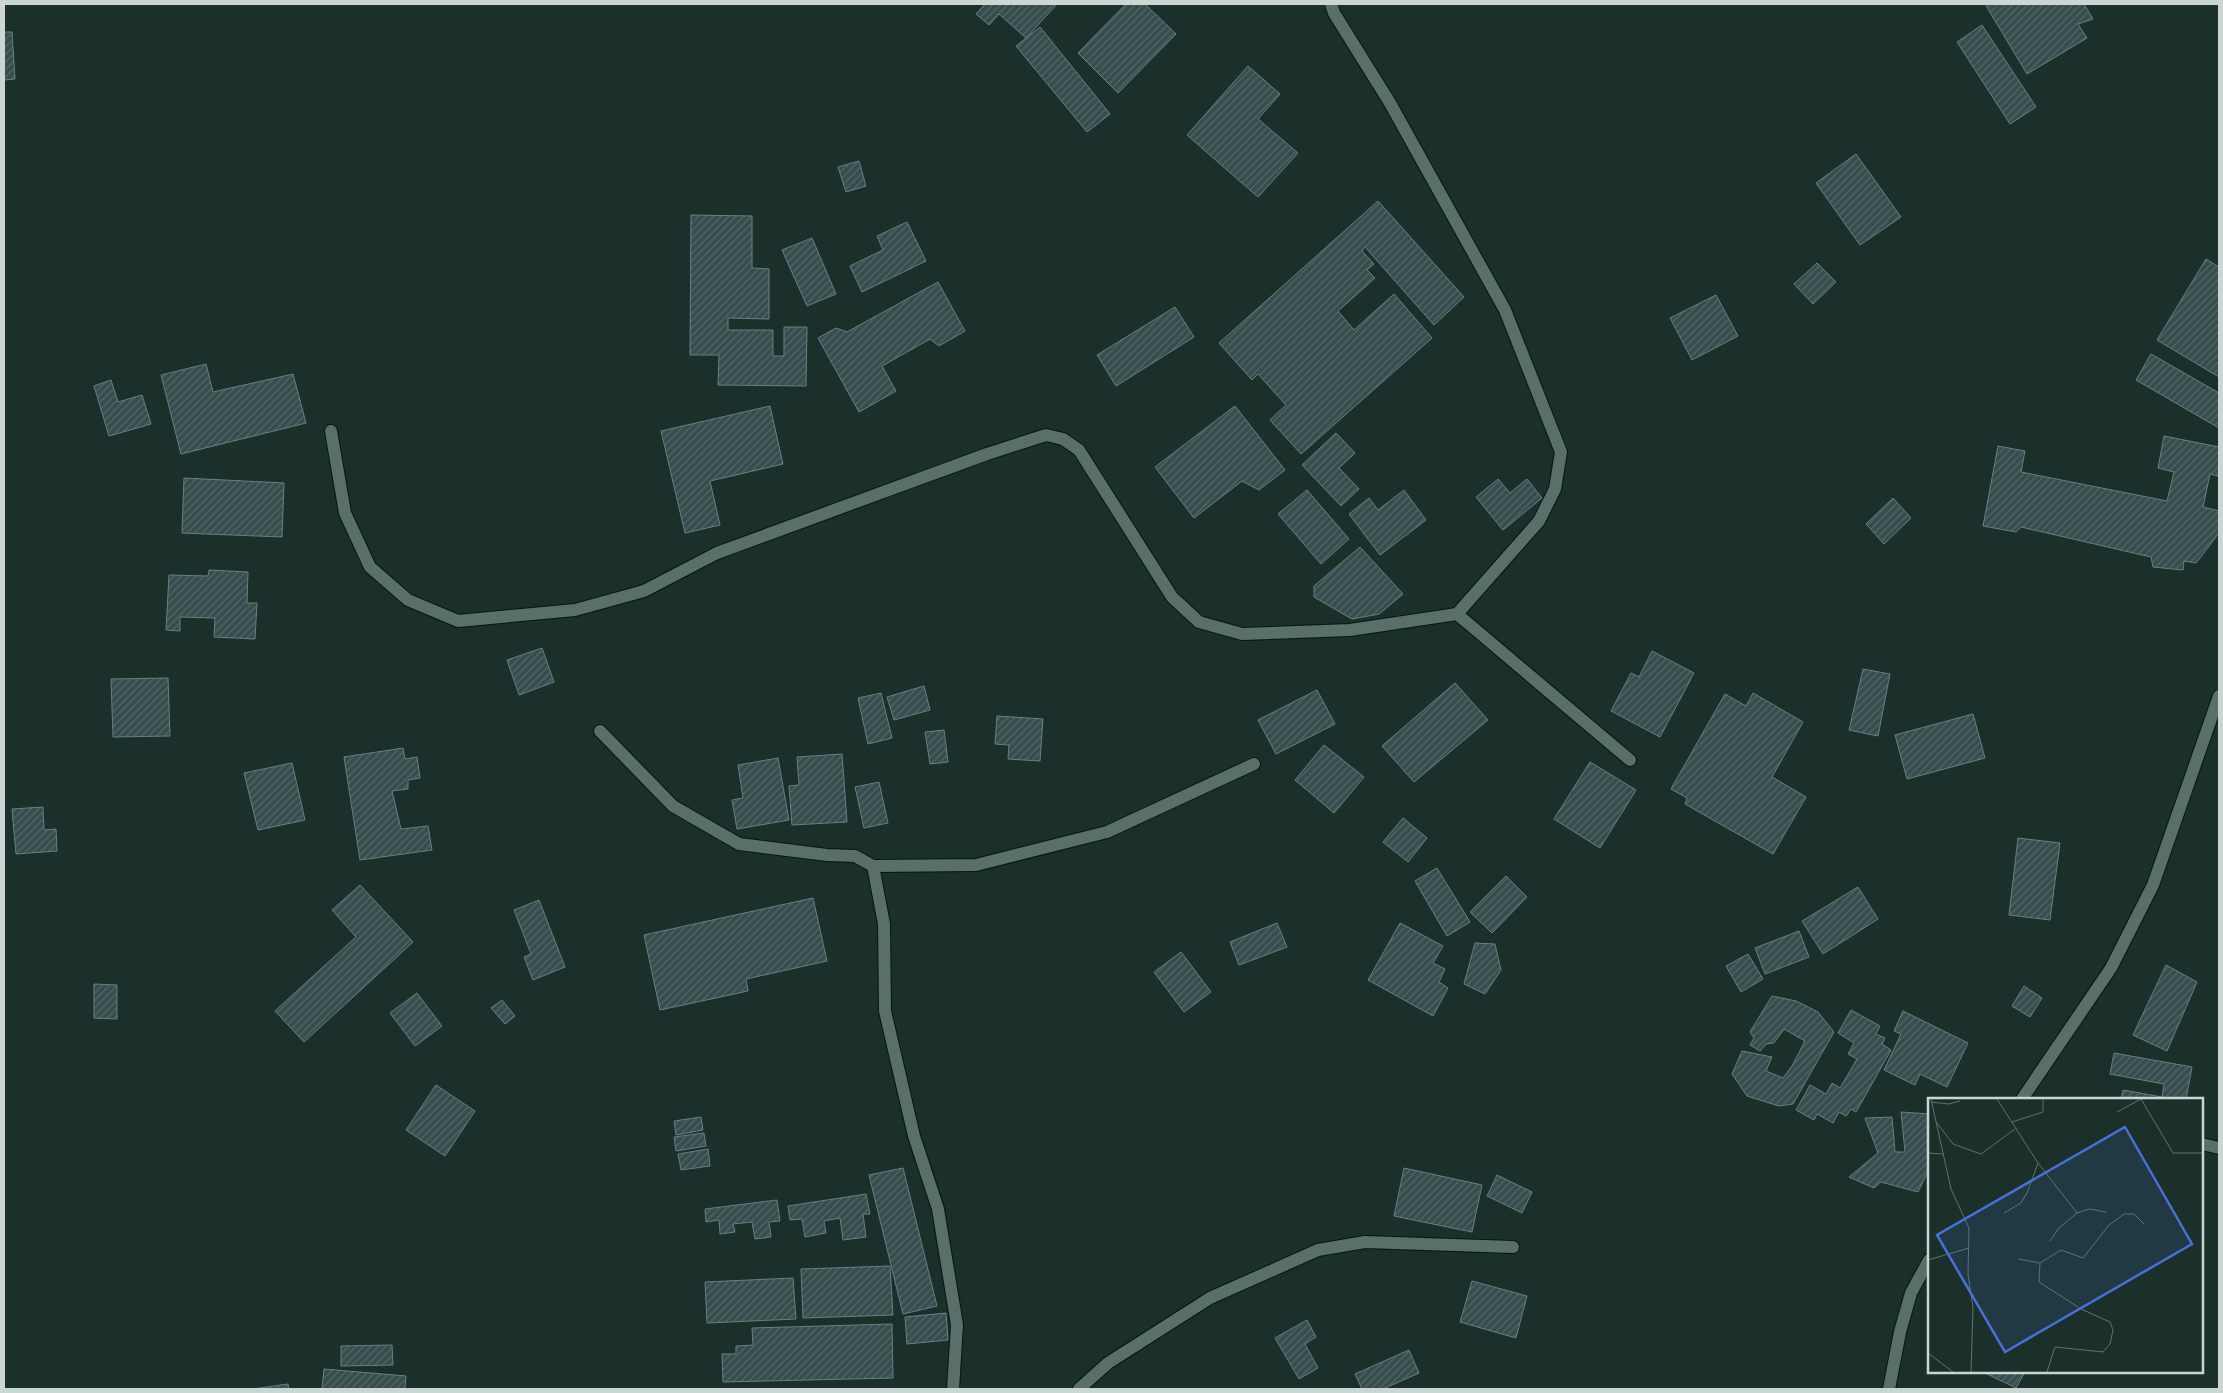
<svg xmlns="http://www.w3.org/2000/svg" width="2223" height="1393" font-family="'PT Serif',serif">
<style>
.building{fill:url(#building-hatch);stroke:#688080}
.lines{fill:none;stroke-linecap:round;stroke-linejoin:round}
.minor-casing{stroke:#041713;stroke-width:14}
.minor{stroke:#596f69;stroke-width:12}
.inset-road{fill:none;stroke:#61726e;stroke-width:1}
.view{fill:#4870d7;fill-opacity:0.15;stroke:#4870d7;stroke-width:2.5}
.inset-edge{fill:none;stroke:#cad6d3;stroke-width:2.5}
</style>
<defs>
<pattern id="building-hatch" width="6" height="6" patternUnits="userSpaceOnUse" patternTransform="scale(1.25)"><rect width="6" height="6" fill="#364d4d"/><path d="M-1 1l2-2M0 6l6-6M5 7l2-2" fill="none" stroke="#526666"/></pattern>
</defs>
<rect width="100%" height="100%" fill="#1b302a"/>
<g class="building">
<path d="M985,4h72l-31,34 -27,-24 -10,11 -13,-11z"/>
<path d="M1126,4h19l31,30 -58,59 -40,-40z"/>
<path d="M1985,4h99l9,15 -15,5 9,14 -60,36z"/>
<path d="M1982,25l54,82 -26,17 -53,-82z"/>
<path d="M1040,27l70,87 -23,18 -71,-86z"/>
<path d="M4,32h8l3,47 -11,1z"/>
<path d="M1248,66l32,28 -22,25 40,34 -40,44 -71,-62z"/>
<path d="M1856,154l45,63 -41,28 -44,-62z"/>
<path d="M859,161l7,25 -20,6 -8,-25z"/>
<path d="M1378,201l86,96 -30,28 -69,-78 -3,4 12,13 -7,6 8,8 -37,33 16,19 40,-36 38,44 -131,116 -31,-34 16,-15 -28,-31 -6,6 -33,-37z"/>
<path d="M691,215l61,1v52l17,1v50l-41,-1v12h45v26h11v-29h23l-1,59 -88,-1 1,-30h-29z"/>
<path d="M907,222l19,39 -64,31 -12,-26 33,-16 -6,-14z"/>
<path d="M812,238l24,56 -29,12 -25,-56z"/>
<path d="M2206,259l13,8v110l-62,-37z"/>
<path d="M1817,263l19,19 -23,22 -19,-20z"/>
<path d="M938,282l27,49 -26,15 -9,-7 -48,27 14,25 -37,21 -41,-74 18,-10 11,4z"/>
<path d="M1716,295l22,41 -46,24 -22,-42z"/>
<path d="M1175,307l19,30 -78,49 -19,-31z"/>
<path d="M2151,354l68,39v35l-83,-48z"/>
<path d="M206,364l7,28 80,-18 13,49 -125,31 -20,-79z"/>
<path d="M111,380l7,22 24,-7 9,29 -42,12 -15,-50z"/>
<path d="M770,406l13,58 -73,17 10,44 -35,8 -24,-102z"/>
<path d="M1235,406l50,64 -26,20 -17,-9 -48,37 -39,-51z"/>
<path d="M1336,433l19,20 -16,15 20,21 -18,17 -39,-41z"/>
<path d="M2164,436l55,11 -1,29 -8,-2 -7,33 16,4v22l-23,30 -12,-2 -1,9 -30,-3 -2,-10 -130,-30 -5,5 -33,-6 15,-80 27,5 -4,21 146,29 7,-29 -16,-4z"/>
<path d="M184,478l100,5 -2,54 -100,-4z"/>
<path d="M1498,479l12,14 17,-14 15,19 -39,32 -27,-33z"/>
<path d="M1307,490l42,49 -28,25 -43,-50z"/>
<path d="M1404,490l22,30 -46,35 -31,-41 20,-16 9,12z"/>
<path d="M1893,498l18,20 -27,26 -18,-20z"/>
<path d="M1360,547l43,47 -24,20 -27,5 -38,-22v-11z"/>
<path d="M209,570l39,2 -1,31h10l-2,36 -41,-2 1,-19 -35,-1v14l-14,-1 3,-55 39,1z"/>
<path d="M542,648l12,34 -35,13 -12,-35z"/>
<path d="M1652,651l42,22 -34,64 -49,-26 20,-38 8,4z"/>
<path d="M1863,669l27,5 -12,62 -29,-6z"/>
<path d="M168,678l2,58 -57,1 -2,-58z"/>
<path d="M1455,683l33,37 -74,62 -32,-36z"/>
<path d="M924,686l6,24 -36,10 -7,-23z"/>
<path d="M1317,690l18,34 -59,30 -18,-34z"/>
<path d="M881,693l11,45 -24,6 -10,-46z"/>
<path d="M1753,693l50,29 -31,55 34,20 -33,57 -88,-50 2,-6 -16,-9 54,-95 21,12z"/>
<path d="M1973,714l12,44 -78,21 -12,-44z"/>
<path d="M997,716l46,3 -3,42 -32,-2 1,-14 -14,-1z"/>
<path d="M944,730l4,32 -18,2 -5,-32z"/>
<path d="M1324,745l40,32 -30,36 -39,-33z"/>
<path d="M403,748l2,11 12,-2 3,21 -12,2v9l-16,2 9,38 27,-3 4,24 -72,10 -16,-103z"/>
<path d="M842,754l5,68 -55,3 -3,-39 10,-1 -2,-28z"/>
<path d="M778,758l11,62 -52,9 -5,-29 11,-2 -5,-33z"/>
<path d="M1590,762l46,28 -36,58 -46,-29z"/>
<path d="M292,763l13,57 -47,10 -14,-57z"/>
<path d="M879,782l9,41 -24,5 -9,-41z"/>
<path d="M43,807l1,23 12,-1 1,22 -41,3 -4,-45z"/>
<path d="M1403,818l24,20 -19,24 -25,-20z"/>
<path d="M2018,838l42,5 -10,77 -41,-5z"/>
<path d="M1437,868l33,54 -23,14 -32,-55z"/>
<path d="M1506,876l21,21 -35,36 -22,-21z"/>
<path d="M360,885l53,57 -109,100 -29,-31 81,-74 -24,-27z"/>
<path d="M1858,887l20,32 -55,35 -21,-33z"/>
<path d="M813,898l14,63 -81,18 2,12 -88,19 -16,-75z"/>
<path d="M539,900l26,67 -32,13 -9,-23 7,-3 -17,-44z"/>
<path d="M1277,923l10,24 -48,18 -9,-23z"/>
<path d="M1400,923l43,23 -10,17 12,6 -6,13 9,6 -15,28 -65,-36z"/>
<path d="M1799,931l10,26 -44,17 -10,-26z"/>
<path d="M1475,943l20,1 6,26 -16,24 -21,-10z"/>
<path d="M1181,952l30,40 -27,20 -30,-40z"/>
<path d="M1748,954l15,25 -22,13 -15,-26z"/>
<path d="M2166,965l31,17 -30,69 -34,-16z"/>
<path d="M94,984l23,1v34l-23,-1z"/>
<path d="M2024,986l18,12 -12,19 -18,-11z"/>
<path d="M417,993l25,33 -27,20 -25,-33z"/>
<path d="M1772,996l24,5 22,11 16,20 -41,72 -14,2 -32,-10 -15,-22 10,-23 30,6 -6,14 17,7 9,-12 13,-25 -21,-12 -10,14 -8,1 -6,7 -10,-6 4,-7 -4,-6z"/>
<path d="M502,1000l13,16 -10,8 -14,-16z"/>
<path d="M1851,1010l29,16 -4,8 9,4 -3,6 9,6 -35,62 -5,-3 -5,7 -7,-4 -6,11 -16,-9 -3,6 -18,-10 14,-25 16,9 6,-11 8,5 17,-29 -9,-5 6,-11 -16,-10z"/>
<path d="M1903,1011l65,32 -21,44 -27,-13 -5,11 -31,-15 17,-36 -7,-3z"/>
<path d="M2114,1053l78,14 -6,32h-65l2,-9 39,7 2,-13 -54,-10z"/>
<path d="M436,1085l39,26 -30,45 -39,-26z"/>
<path d="M1901,1112l28,2v55l-11,23 -37,-10 -7,6 -25,-11 29,-24 -13,-35 27,-1 3,35h10z"/>
<path d="M701,1117l2,13 -27,5 -2,-14z"/>
<path d="M704,1133l2,13 -30,5 -2,-14z"/>
<path d="M708,1149l2,17 -29,4 -3,-16z"/>
<path d="M903,1168l34,138 -34,8 -34,-139z"/>
<path d="M1404,1168l78,17 -10,47 -78,-16z"/>
<path d="M1497,1175l35,17 -10,21 -35,-17z"/>
<path d="M866,1194l4,20h-7l3,23 -23,3 -3,-22 -16,3 2,12 -21,4 -3,-18 -12,1 -2,-14z"/>
<path d="M777,1200l3,21 -11,1 2,15 -16,2 -3,-17 -19,2 2,8 -15,2 -1,-14 -13,2 -1,-13z"/>
<path d="M890,1266l3,49 -90,3 -2,-49z"/>
<path d="M793,1278l3,41 -89,4 -2,-41z"/>
<path d="M1472,1281l55,15 -11,42 -56,-16z"/>
<path d="M946,1313l2,27 -41,4 -2,-27z"/>
<path d="M1307,1320l9,17 -11,7 13,24 -19,11 -24,-41z"/>
<path d="M892,1324l1,54 -170,4 -1,-28h14v-8l17,-1 -1,-17z"/>
<path d="M392,1345l1,20 -52,1v-20z"/>
<path d="M1409,1350l10,23 -36,16h-21l-7,-15z"/>
<path d="M324,1369l82,7 -1,13h-83z"/>
<path d="M1983,1372h42l-9,16z"/>
<path d="M288,1384l1,5h-36z"/>
</g>
<g class="lines">
<g class="minor-casing">
<g id="minor">
<path d="M331,431l14,82 25,54 38,33 50,21 117,-11 69,-19 73,-38 270,-99 59,-19 17,4 16,11 93,147 27,25 43,12 108,-4 107,-16 82,-93 16,-32 6,-37 -56,-142 -115,-207 -56,-90 -3,-9"/>
<path d="M1457,614l173,146"/>
<path d="M600,731l73,75 66,38 88,11 28,1 18,10 11,58 1,87 29,125 24,73 19,116 -4,64"/>
<path d="M873,866l103,-1 131,-33 147,-68"/>
<path d="M2022,1099l89,-131 42,-83 66,-189"/>
<path d="M2202,1144l17,4"/>
<path d="M1079,1389l29,-26 102,-65 108,-48 47,-8 148,5"/>
<path d="M1889,1389l11,-57 11,-39 18,-33"/>
</g>
</g>
<use href="#minor" class="minor"/>
</g>
<g transform="translate(1928 1098)">
<rect width="275" height="275" fill="#1b302a"/>
<path class="inset-road" d="M3,1l20,90 18,39 -1,46 5,34 -2,64M69,1l41,64 -11,30 -6,10 -17,10M213,1l32,54h30M3,4l18,2 11,-3M189,14l24,-13M84,24l31,-10v-13M9,25l16,21 28,10 34,-25M0,55l15,1M110,65l39,50 12,-4 17,3M122,143l9,-13 18,-15M90,161l22,4M0,162l41,-12M0,255l25,19M119,274l8,-25 48,5 7,-8 3,-14 -3,-8 -29,-13 -42,-27 1,-19 21,-13 22,8 26,-33 15,-11h10l10,10"/>
<path class="view" d="M197,29l67,117 -187,108 -68,-117z"/>
<rect width="275" height="275" class="inset-edge"/>
</g>
<rect width="2223" height="1393" fill="none" stroke="#cad6d3" stroke-width="10"/>
</svg>
